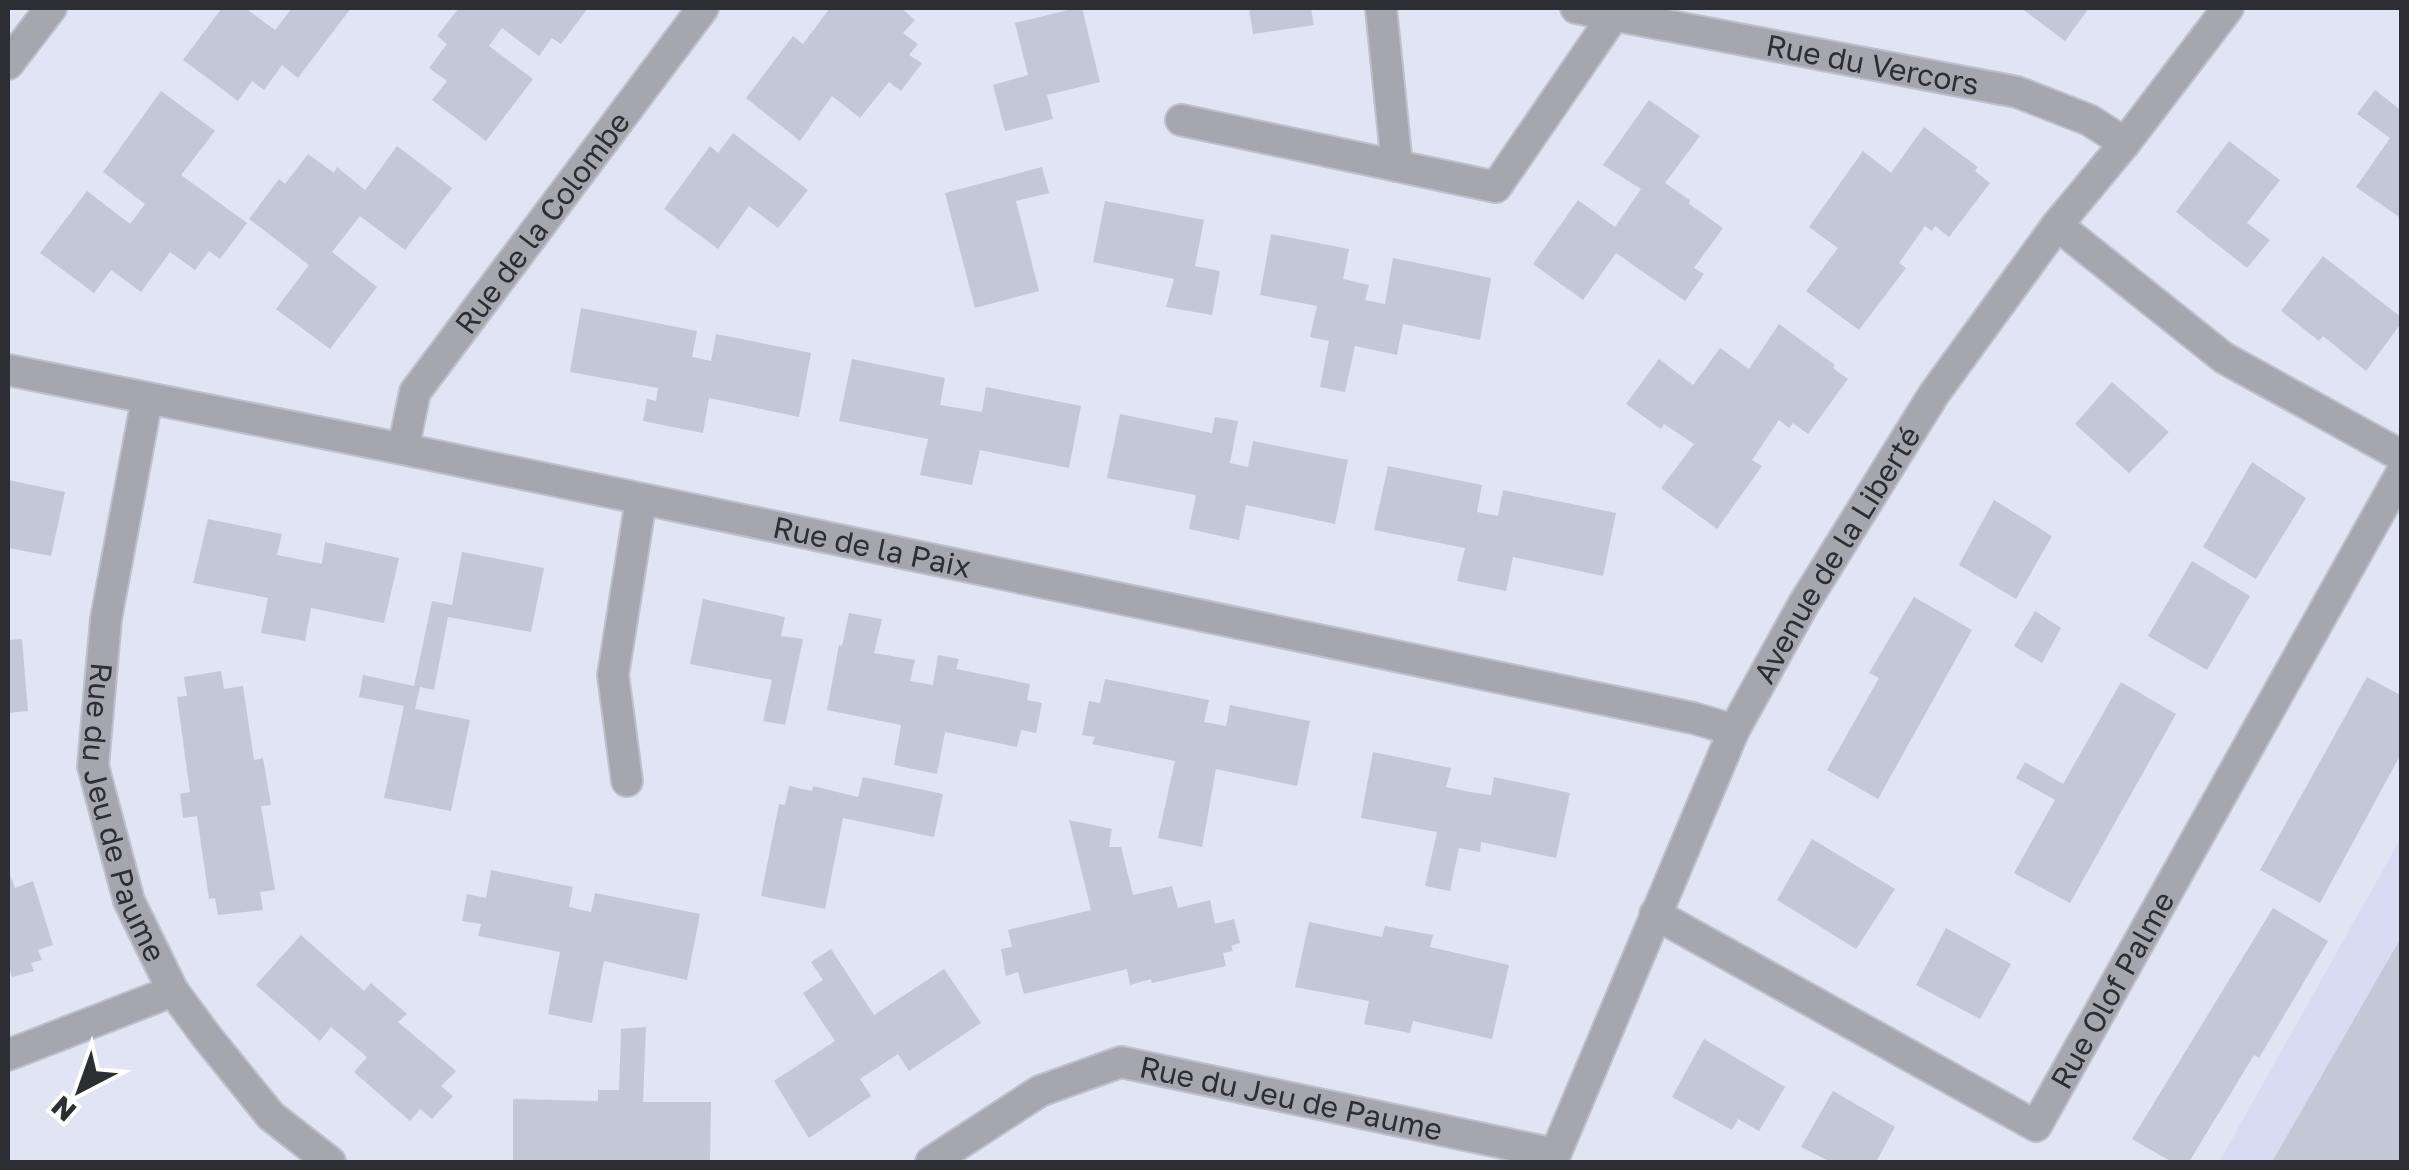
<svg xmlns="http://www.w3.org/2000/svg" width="2409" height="1170" font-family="'Golos Text',sans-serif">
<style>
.built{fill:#d8dcf3}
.building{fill:#c4c7d6}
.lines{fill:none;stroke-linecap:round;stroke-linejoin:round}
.minor-casing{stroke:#bdc0cd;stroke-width:34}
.tertiary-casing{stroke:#bdc0cd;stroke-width:34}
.minor{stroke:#a6a7ae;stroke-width:30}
.tertiary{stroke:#a6a7ae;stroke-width:30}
.labels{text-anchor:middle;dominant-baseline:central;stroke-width:9;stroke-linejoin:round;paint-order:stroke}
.street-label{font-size:30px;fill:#2d2e34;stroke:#fff}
</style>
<rect width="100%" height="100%" fill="#e1e4f3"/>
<path class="built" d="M2401,838v324h-182z"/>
<g class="building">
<path d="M222,8h23l30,22 17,-22h59l-53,70 -16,-13 -18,25 -12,-9 -14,20 -55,-41z"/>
<path d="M459,8h129l-27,36 -9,-6 -13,18 -37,-28 -13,18 44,33 -47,62 -54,-41 15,-19 -18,-13 18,-24 -10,-8z"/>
<path d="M830,8h71l14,12 -12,13 15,11 -9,11 13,8 -21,28 -12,-9 -29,36 -28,-22 -32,45 -54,-43 47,-62 10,8z"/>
<path d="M1076,8h6l18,74 -53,13 6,24 -48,12 -12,-46 35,-10 -13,-52z"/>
<path d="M1249,8h62l3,17 -61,9z"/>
<path d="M2021,8h68l-24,33z"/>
<path d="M2375,90l27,21v108l-46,-32 34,-49 -33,-24z"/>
<path d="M161,91l54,40 -34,44 66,48 -27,36 -11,-8 -14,19 -25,-18 -29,40 -30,-22 -17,23 -54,-40 47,-62 43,33 15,-20 -42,-32z"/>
<path d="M1649,100l51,36 -35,47 25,17 -1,4 34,24 -29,40 10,6 -19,27 -69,-48 -33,47 -50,-36 45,-64 37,27 26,-38 -38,-24z"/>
<path d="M1924,127l54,40 -3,4 15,12 -41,54 -14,-11 -3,5 -7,-5 -26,37 7,5 -47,62 -53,-39 32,-43 -29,-21 54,-76 28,22z"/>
<path d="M733,133l75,57 -30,38 -29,-22 -31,43 -54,-40 46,-63 8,7z"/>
<path d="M2229,141l51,39 -33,43 23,17 -23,28 -71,-56z"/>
<path d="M397,146l55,42 -47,62 -45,-34 -28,36 45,35 -47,62 -54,-40 33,-44 -60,-46 30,-40 6,5 23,-30 26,19 3,-6 28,23z"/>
<path d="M1042,167l7,26 -33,8 23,90 -64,17 -30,-115z"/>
<path d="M1105,201l99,19 -9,46 25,5 -8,44 -46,-8 8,-28 -81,-17z"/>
<path d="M1271,234l78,15 -6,30 26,6 -4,15 20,4 8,-46 98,20 -11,62 -77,-16 -6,31 -42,-9 -10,46 -25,-5 9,-46 -19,-4 7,-31 -57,-11z"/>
<path d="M2323,256l79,62v4l-36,49 -43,-35 -4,5 -38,-30z"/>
<path d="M581,308l116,23 -5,26 19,4 5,-27 95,19 -12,64 -90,-19 -6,35 -60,-12 4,-22 9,2 2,-13 -88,-16z"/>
<path d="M1779,324l56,41 -2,3 15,11 -40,55 -15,-11 -4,5 -10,-8 -27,40 10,6 -45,63 -56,-41 33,-44 -30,-20 -3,5 -35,-25 33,-45 34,26 27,-37 29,21z"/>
<path d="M852,359l93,19 -5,27 42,7 4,-25 95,19 -12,62 -89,-18 -8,35 -52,-10 8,-36 -89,-18z"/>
<path d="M2112,382l57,50 -40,41 -54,-49z"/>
<path d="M1120,414l92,19 3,-16 23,4 -8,42 18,4 5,-26 95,19 -13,64 -89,-19 -7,35 -50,-11 7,-34 -89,-17z"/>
<path d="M2252,462l54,36 -50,81 -53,-32z"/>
<path d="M1388,466l94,19 -5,27 21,4 5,-26 113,23 -13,63 -90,-19 -7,34 -49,-10 8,-33 -91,-18z"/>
<path d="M8,480l57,12 -14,64 -43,-8z"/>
<path d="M1994,500l58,36 -36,63 -57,-34z"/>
<path d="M208,519l74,15 -5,21 45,9 3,-22 74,16 -15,65 -73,-15 -6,33 -44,-8 7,-35 -75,-15z"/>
<path d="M462,552l82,16 -13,64 -83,-15 -14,73 -14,-3 -5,22 55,11 -19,91 -67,-13 20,-92 -45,-9 4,-22 51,11 18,-85 20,4z"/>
<path d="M2192,561l58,35 -43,74 -59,-34z"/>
<path d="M1914,597l58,33 -94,169 -51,-29 52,-92 -10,-5z"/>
<path d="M703,599l82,18 -4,19 22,3 -18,86 -22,-4 9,-41 -82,-16z"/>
<path d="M2035,611l26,17 -19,35 -28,-17z"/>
<path d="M849,613l33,6 -8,34 41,7 -5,21 23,4 5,-30 21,4 -3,10 74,15 -3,16 15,3 -6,30 -15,-3 -4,17 -72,-15 -8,42 -43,-9 7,-40 -74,-15 12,-65 3,1z"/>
<path d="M22,639l6,72 -20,2v-73z"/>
<path d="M221,671l3,18 19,-3 11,74 9,-2 8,47 -10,1 14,84 -15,2 3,18 -45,5 -3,-17 -6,1 -12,-83 -14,2 -3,-24 10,-2 -13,-95 10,-1 -3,-19z"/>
<path d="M2367,677l35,19v56l-82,151 -60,-33z"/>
<path d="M1105,679l104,21 -5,22 22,4 4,-21 80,16 -13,65 -81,-17 -14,78 -44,-9 17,-77 -83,-17 3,-7 -13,-2 7,-34 11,2z"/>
<path d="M2121,682l55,32 -106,189 -56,-30 41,-73 -39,-22 9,-16 38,22z"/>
<path d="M1373,752l78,16 -5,19 24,5 21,3 3,-18 76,16 -14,65 -75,-16 -1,10 -21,-4 -9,43 -25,-5 12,-54 -76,-14z"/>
<path d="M863,777l80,17 -9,43 -91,-19 -18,91 -64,-13 18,-92 6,1 4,-19 23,5 1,-5 45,11z"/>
<path d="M1069,820l43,9 -3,18h12l12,48 39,-9 6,22 32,-8 5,24 19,-5 6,24 -9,3 2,5 -10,2 3,13 -74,17 -1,-4 -21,6 -3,-16 -103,25 -6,-22 -12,4 -5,-27 11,-2 -4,-17 83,-20z"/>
<path d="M1812,839l83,50 -39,60 -79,-49z"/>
<path d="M8,869l7,19 18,-7 20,64 -15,5 4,10 -11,3 3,8 -22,6 -4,-14z"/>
<path d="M491,870l82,17 -4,20 22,5 4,-19 105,21 -13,66 -83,-19 -12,62 -44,-9 12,-62 -82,-16 3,-12 -19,-3 5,-27 19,4z"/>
<path d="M2273,908l55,33 -69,117 -5,-3 -65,107h-17l-40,-23z"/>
<path d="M1309,922l73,15 3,-11 48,9 -3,12 79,18 -17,74 -79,-18 -3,12 -46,-9 5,-23 -74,-14z"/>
<path d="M1946,928l65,36 -31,55 -64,-34z"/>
<path d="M301,935l63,56 7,-8 36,31 -9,8 58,49 -15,15 12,10 -21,23 -12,-10 -10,12 -56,-49 13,-15 -36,-30 -11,14 -64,-56z"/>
<path d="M2402,936v226h-130z"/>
<path d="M831,949l43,66 70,-46 37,54 -72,48 -11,-17 -38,25 11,17 -62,42 -35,-57 61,-40 -32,-48 20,-13 -12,-18z"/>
<path d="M646,1027l-3,75h68l-1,60h-197v-63l85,2v-11h21l2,-61z"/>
<path d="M1704,1039l81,48 -26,44 -21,-12 -6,11 -60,-33z"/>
<path d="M1833,1091l62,36 -19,35h-45l-30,-15z"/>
</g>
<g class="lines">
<g class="minor-casing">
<g id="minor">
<path d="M1381,8l16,158"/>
<path id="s1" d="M1576,8l441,84 72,28 36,23"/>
<path d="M1181,120l315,67 118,-172"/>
<path d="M2057,225l167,133 178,98"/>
<path id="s2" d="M8,370l395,79 1290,269 41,12"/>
<path id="s3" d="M147,399l-41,220 -13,147 36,135 44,90 34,46 64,79 59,46"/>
<path id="s4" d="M403,449l12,-57 288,-384"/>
<path d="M627,781l-14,-106 28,-175"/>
<path id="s5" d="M1655,914l381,212 366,-654"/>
<path d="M8,1055l165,-64"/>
<path id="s6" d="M931,1162l109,-71 81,-29 434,92"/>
</g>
</g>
<g class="tertiary-casing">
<g id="tertiary">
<path d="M8,64l43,-56"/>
<path id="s7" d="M1552,1162l182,-432 69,-125 131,-211 123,-169 68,-82 103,-135"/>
</g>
</g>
<use href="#minor" class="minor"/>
<use href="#tertiary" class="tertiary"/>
</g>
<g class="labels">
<g class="street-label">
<text stroke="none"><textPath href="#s1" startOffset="302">Rue du Vercors</textPath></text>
<text stroke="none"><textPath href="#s4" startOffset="270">Rue de la Colombe</textPath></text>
<text stroke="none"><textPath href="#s2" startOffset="882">Rue de la Paix</textPath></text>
<text stroke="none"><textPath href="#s7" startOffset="672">Avenue de la Liberté</textPath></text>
<text stroke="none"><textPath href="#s3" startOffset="422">Rue du Jeu de Paume</textPath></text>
<text stroke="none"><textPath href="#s5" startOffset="592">Rue Olof Palme</textPath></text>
<text stroke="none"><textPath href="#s6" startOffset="390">Rue du Jeu de Paume</textPath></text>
</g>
</g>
<rect width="2409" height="1170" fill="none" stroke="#2d2e34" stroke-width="20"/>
<g transform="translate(80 1090) rotate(221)" stroke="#ffffff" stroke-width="8" paint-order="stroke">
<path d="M0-8L18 38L0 25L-18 38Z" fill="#2d2e34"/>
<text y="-15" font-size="28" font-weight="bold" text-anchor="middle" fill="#2d2e34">N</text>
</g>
</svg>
